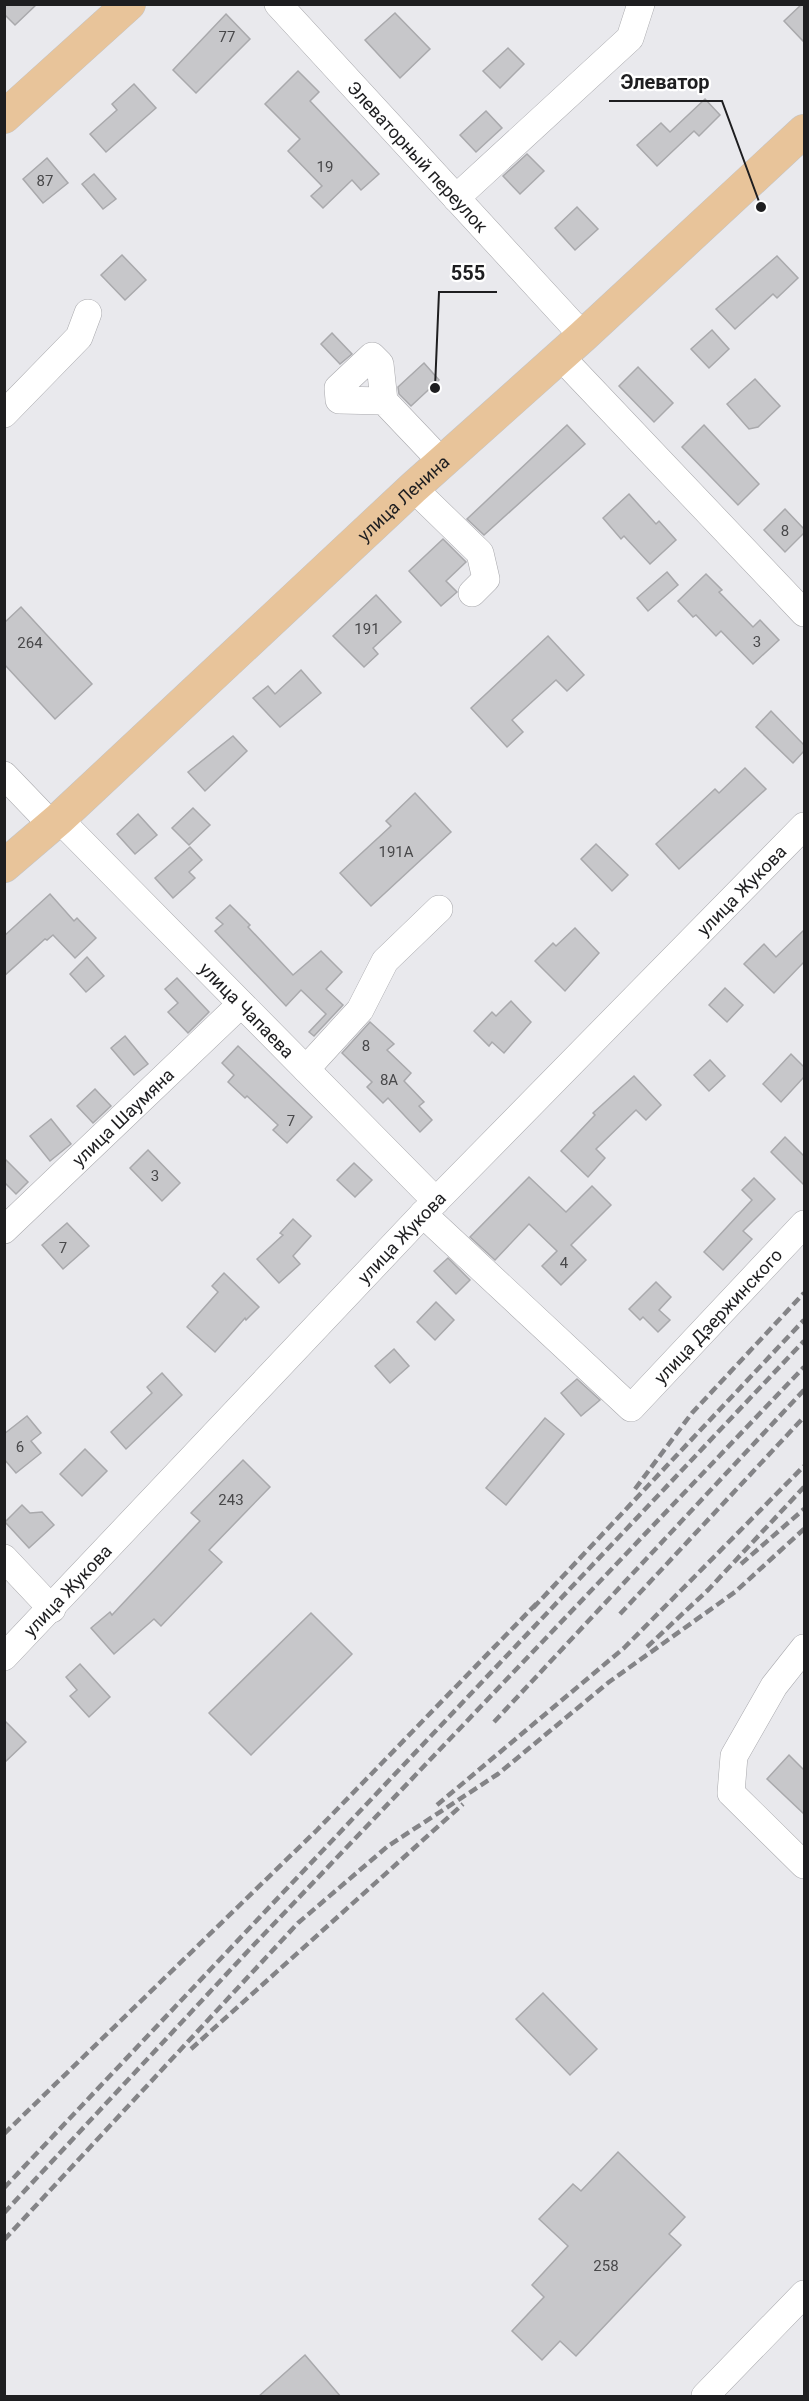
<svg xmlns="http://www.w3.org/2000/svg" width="809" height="2401" font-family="Roboto,sans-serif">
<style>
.building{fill:#c7c7ca;stroke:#a9a9ac;stroke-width:1.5}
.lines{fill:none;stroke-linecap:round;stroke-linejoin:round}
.minor-casing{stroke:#a9a9ad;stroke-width:28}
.major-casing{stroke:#c4c4c5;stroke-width:34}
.minor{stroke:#fff;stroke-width:27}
.major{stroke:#e8c49a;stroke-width:33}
.rail{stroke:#848487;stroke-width:4.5;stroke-dasharray:9 4.5;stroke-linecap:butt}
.labels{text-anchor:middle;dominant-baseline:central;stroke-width:4.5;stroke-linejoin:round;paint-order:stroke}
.number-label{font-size:15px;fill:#48484a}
.street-label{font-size:18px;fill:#1e1e20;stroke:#fff}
.leader{fill:none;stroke:#1e1e20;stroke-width:2}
.callout-dot{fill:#1e1e20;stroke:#fff;stroke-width:2}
.callout-label{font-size:20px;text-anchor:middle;font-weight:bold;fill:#1e1e20;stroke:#fff;stroke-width:4.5;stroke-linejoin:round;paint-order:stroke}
</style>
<rect width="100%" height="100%" fill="#e9e9ed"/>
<g class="building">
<path d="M4,4h33l-22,21 -11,-11z"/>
<path d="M802,4h2v38l-20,-21z"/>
<path d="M395,13l35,36 -30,29 -35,-38z"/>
<path d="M226,14l24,25 -54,54 -23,-23z"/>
<path d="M508,48l16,16 -24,24 -17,-17z"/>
<path d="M298,71l21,21 -9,9 69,73 -18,16 -9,-10 -29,28 -12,-12 11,-10 -34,-35 12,-12 -35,-35z"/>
<path d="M134,84l22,24 -50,44 -16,-18 27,-24 -5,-6z"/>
<path d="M705,99l15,16 -21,21 -5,-5 -37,35 -20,-21 24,-22 9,9z"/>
<path d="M486,111l16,17 -26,24 -16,-17z"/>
<path d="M527,154l17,17 -24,23 -17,-18z"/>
<path d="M47,158l21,25 -25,20 -20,-24z"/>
<path d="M94,174l22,25 -13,10 -21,-25z"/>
<path d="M577,207l21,22 -23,21 -20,-22z"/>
<path d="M122,255l24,25 -21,20 -24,-25z"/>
<path d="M777,256l21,22 -21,20 -4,-4 -38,35 -19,-20z"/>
<path d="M712,330l17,19 -20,19 -18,-19z"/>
<path d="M332,333l20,21 -12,10 -19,-20z"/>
<path d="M424,363l15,17 -28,26 -12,-12 -1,-7z"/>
<path d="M638,367l35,36 -19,19 -35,-36z"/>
<path d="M755,379l25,27 -22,21 -9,2 -22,-25z"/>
<path d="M567,425l18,19 -101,91 -17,-16z"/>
<path d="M704,425l55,59 -21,21 -56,-58z"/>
<path d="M629,494l27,30 3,-3 17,19 -26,24 -26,-28 -3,3 -18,-21z"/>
<path d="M785,509l19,20v4l-19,19 -21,-22z"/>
<path d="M443,539l23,23 -20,19 11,11 -16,14 -32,-35z"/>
<path d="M667,572l11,13 -30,26 -11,-13z"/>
<path d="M706,574l16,16 -3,2 34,35 7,-7 19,20 -26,24 -32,-33 -5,5 -20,-21 -3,2 -15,-16z"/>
<path d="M376,595l25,27 -28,26 5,6 -14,13 -31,-31z"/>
<path d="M21,607l71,77 -37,35 -51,-55v-41z"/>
<path d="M548,636l36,39 -17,16 -11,-11 -44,40 11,12 -16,15 -36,-39z"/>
<path d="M301,670l20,23 -41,34 -27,-29 15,-12 7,8z"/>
<path d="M771,711l33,34v6l-11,12 -37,-36z"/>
<path d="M233,736l14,15 -42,40 -17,-19z"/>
<path d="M745,768l21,21 -87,80 -23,-25 59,-55 4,4z"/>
<path d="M415,793l36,39 -80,74 -31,-33 51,-47 -5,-5z"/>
<path d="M193,808l17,17 -21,20 -17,-17z"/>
<path d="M138,814l19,21 -22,19 -18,-20z"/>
<path d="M596,844l32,31 -16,16 -31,-32z"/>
<path d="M190,847l12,13 -13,12 6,6 -22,20 -18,-20z"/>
<path d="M50,894l24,27 3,-3 19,20 -21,20 -22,-23 -6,5 -2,-1 -41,37v-40z"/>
<path d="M230,905l20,20 -2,2 45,48 28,-24 21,21 -16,17 17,16 -29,31 -5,-4 17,-18 -25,-24 -15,16 -71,-75 8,-7 -7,-6z"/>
<path d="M575,928l24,25 -34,38 -30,-30 18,-18 3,3z"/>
<path d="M804,930v32l-30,31 -30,-29 20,-20 12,13z"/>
<path d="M87,957l17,19 -18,16 -16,-18z"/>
<path d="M177,978l32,34 -21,21 -20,-21 10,-9 -13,-14z"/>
<path d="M725,988l18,17 -16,17 -18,-17z"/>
<path d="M511,1001l20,21 -27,31 -12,-11 -3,4 -15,-15 18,-19 4,4z"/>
<path d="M370,1022l24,22 -7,6 24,23 -7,8 20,21 -5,4 13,14 -12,12 -32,-34 -5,5 -16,-16 5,-5 -30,-29z"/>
<path d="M125,1036l23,28 -14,11 -23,-27z"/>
<path d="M238,1046l74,71 -25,26 -14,-13 5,-5 -31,-29 -2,2 -17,-16 6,-7 -12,-12z"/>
<path d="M791,1054l13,13v10l-23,25 -18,-18z"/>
<path d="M710,1060l15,16 -16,15 -15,-16z"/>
<path d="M634,1076l27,29 -15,15 -10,-10 -40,39 9,9 -17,19 -27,-26 34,-36 -2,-2z"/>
<path d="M95,1089l16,17 -18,17 -16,-17z"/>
<path d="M51,1119l20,25 -21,17 -20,-25z"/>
<path d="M785,1137l19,19v29l-33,-33z"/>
<path d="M148,1150l32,33 -18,18 -32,-33z"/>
<path d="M4,1158l24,24 -12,12 -12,-12z"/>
<path d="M354,1163l18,17 -17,17 -18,-17z"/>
<path d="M529,1177l37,35 26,-26 19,19 -40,40 15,15 -25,25 -19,-19 15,-15 -28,-27 -34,36 -25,-23z"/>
<path d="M754,1178l21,21 -32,32 9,8 -29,31 -19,-18 48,-52 -10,-10z"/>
<path d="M293,1219l18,17 -18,20 7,8 -21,19 -22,-24 26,-24 -3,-2z"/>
<path d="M67,1223l22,23 -26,23 -21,-24z"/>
<path d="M448,1258l22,22 -14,14 -22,-23z"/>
<path d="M224,1273l35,34 -13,13 -1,-2 -30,34 -28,-25 31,-35 -6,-6z"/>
<path d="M656,1282l15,15 -12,13 11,10 -12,12 -15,-15 -3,3 -11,-11z"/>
<path d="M436,1302l18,18 -19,20 -18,-18z"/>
<path d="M394,1349l15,17 -19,17 -15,-17z"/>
<path d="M162,1373l20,22 -56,54 -15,-17 41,-39 -5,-6z"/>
<path d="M577,1379l23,21 -19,16 -20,-23z"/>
<path d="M27,1416l14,17 -10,8 10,12 -25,20 -12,-14v-25z"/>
<path d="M545,1418l19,16 -58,71 -20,-17z"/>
<path d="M85,1449l22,22 -25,25 -22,-22z"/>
<path d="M243,1460l27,27 -61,63 13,12 -61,64 -7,-7 -40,35 -23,-26 19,-16 2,3 88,-94 -9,-8z"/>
<path d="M22,1505l8,8 12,-1 12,13 -25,23 -24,-26z"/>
<path d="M311,1613l41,41 -101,101 -42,-42z"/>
<path d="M80,1664l30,33 -21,20 -19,-21 7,-6 -11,-13z"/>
<path d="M4,1720l22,22 -22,21z"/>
<path d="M789,1755l15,15v44l-37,-35z"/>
<path d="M543,1993l54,56 -27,26 -54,-56z"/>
<path d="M618,2152l67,65 -16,17 12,11 -105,111 -16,-15 -18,19 -30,-29 32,-34 -12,-12 36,-39 -29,-27 34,-35 8,7z"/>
<path d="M305,2355l36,42h-83z"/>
</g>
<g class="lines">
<g class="minor-casing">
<g id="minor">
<path id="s1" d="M278,4l305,332"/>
<path d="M456,198l174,-160 11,-34"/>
<path d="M560,356l244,257"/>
<path d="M384,401l-45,-1 -1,-12 34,-32 8,8 4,37 58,61"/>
<path d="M4,414l75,-77 9,-24"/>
<path d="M413,488l67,65 6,26 -14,14"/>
<path d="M4,775l48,50"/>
<path id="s2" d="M59,819l377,382"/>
<path d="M306,1069l54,-59 25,-49 54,-52"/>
<path id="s3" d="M423,1214l208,194 173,-184"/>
<path id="s4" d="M4,1230l237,-226"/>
<path d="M4,1558l48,51"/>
<path d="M804,1648l-30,38 -40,70 -3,37 73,72"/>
<path id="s5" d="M4,1657l419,-443 381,-388"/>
<path d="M705,2396l99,-102"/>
</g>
</g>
<g class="major-casing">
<g id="major">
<path d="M4,117l125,-113"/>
<path id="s6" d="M4,866l55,-47 354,-331 170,-152 221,-205"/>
</g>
</g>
<use href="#minor" class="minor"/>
<use href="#major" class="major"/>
<g class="rail">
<path d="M635,1489l57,-76 112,-120"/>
<path d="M741,1564l63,-55"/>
<path d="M533,1608l271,-288"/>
<path d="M620,1614l184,-197"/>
<path d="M647,1647l61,-57 96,-103"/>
<path d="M494,1722l310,-332"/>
<path d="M437,1805l187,-157 180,-182"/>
<path d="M191,2049l272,-245"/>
<path d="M4,2134l313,-304 221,-228"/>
<path d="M4,2188l800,-847"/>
<path d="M4,2213l244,-262 556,-584"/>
<path d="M4,2240l294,-317 90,-77 110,-72 111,-92 126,-90 69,-63"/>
</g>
</g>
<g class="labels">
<g class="number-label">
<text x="227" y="37">77</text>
<text x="325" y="167">19</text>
<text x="45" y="181">87</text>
<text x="785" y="531">8</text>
<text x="367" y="629">191</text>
<text x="757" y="642">3</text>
<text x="30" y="643">264</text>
<text x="396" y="852">191А</text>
<text x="366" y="1046">8</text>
<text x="389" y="1080">8А</text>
<text x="291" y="1121">7</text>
<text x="155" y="1176">3</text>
<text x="63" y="1248">7</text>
<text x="564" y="1263">4</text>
<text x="20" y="1447">6</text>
<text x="231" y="1500">243</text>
<text x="606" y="2266">258</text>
</g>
<g class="street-label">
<text stroke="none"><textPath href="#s1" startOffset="207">Элеваторный переулок</textPath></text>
<text stroke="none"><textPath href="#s6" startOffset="543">улица Ленина</textPath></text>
<text stroke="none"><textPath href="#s5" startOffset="1064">улица Жукова</textPath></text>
<text stroke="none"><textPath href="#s2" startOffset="268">улица Чапаева</textPath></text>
<text stroke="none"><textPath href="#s4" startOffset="164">улица Шаумяна</textPath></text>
<text stroke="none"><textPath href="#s5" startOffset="578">улица Жукова</textPath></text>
<text stroke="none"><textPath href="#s3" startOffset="411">улица Дзержинского</textPath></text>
<text stroke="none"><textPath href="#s5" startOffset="92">улица Жукова</textPath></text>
</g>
</g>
<path class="leader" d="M761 207L722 101H609M435 388L439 292H497"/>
<g class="callout-dot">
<circle cx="761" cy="207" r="6"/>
<circle cx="435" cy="388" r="6"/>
</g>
<g class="callout-label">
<text x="665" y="89">Элеватор</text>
<text x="468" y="280">555</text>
</g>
<rect width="809" height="2401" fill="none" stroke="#1e1e20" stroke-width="12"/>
</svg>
